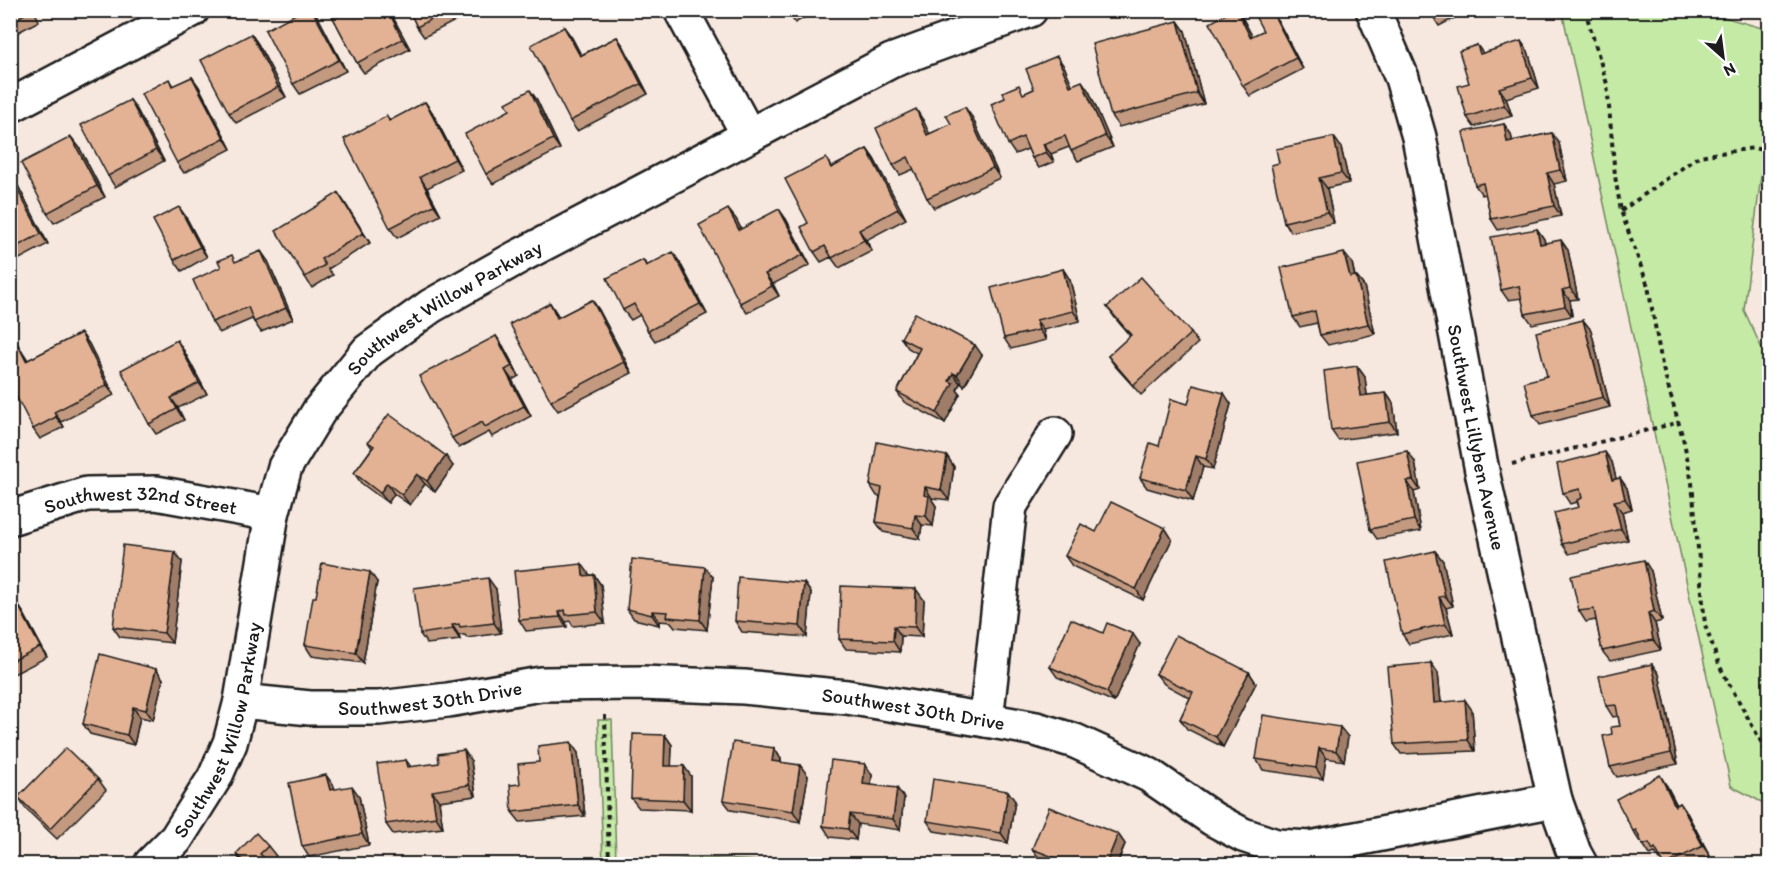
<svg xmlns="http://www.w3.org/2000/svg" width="1780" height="875" font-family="Itim,sans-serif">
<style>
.forest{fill:url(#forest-crowns);stroke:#708360;stroke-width:1.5}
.park{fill:#c4eaa5;stroke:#708360;stroke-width:1.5}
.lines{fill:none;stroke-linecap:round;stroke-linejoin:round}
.minor-casing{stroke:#1c1c1c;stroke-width:38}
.path{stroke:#1c1c1c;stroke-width:4;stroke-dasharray:4.5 4.5;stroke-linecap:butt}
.minor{stroke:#fff;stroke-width:33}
.wall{fill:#c3997f;stroke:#1c1c1c;stroke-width:1.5}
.shaded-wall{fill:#9f7d68;stroke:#1c1c1c;stroke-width:1.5}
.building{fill:#e3b294;stroke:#1c1c1c;stroke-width:1.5}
.labels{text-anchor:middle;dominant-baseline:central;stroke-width:4.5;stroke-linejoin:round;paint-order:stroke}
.street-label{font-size:20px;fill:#1c1c1c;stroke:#fff}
</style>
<defs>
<pattern id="forest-crowns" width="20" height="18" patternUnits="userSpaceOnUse" patternTransform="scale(1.5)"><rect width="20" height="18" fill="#c4eaa5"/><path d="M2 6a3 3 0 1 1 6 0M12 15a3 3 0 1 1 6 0" fill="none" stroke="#a8c88d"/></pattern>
</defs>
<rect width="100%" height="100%" fill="#f7e8df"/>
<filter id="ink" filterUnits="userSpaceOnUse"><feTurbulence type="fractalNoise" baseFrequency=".0167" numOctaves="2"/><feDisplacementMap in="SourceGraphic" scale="12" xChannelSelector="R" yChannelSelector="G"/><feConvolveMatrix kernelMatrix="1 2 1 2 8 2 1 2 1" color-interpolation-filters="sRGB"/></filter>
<g filter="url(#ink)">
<g class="forest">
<path d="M598,720h14l4,144h-13z"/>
<path d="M700,858l119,6h-196z"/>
</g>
<path class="park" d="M1562,11h141l66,19v132l-6,-2 -19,150 26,56 -1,440 -38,-20z"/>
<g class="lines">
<g class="minor-casing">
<g id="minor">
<path d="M681,10l68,126"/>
<path id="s1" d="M1373,10l29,68 17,59 63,334 73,329 19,53 6,11"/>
<path d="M10,106l182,-96"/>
<path id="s2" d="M10,518l77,-24 69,-1 116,21"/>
<path id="s3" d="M241,701l69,7h69l69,-8 93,-16 101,-1 102,4 103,10 139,23 50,9 39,12 74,34 64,44 30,16 33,11 34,2 245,-48"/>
<path d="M986,720l24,-214 45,-72"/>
<path id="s4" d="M151,864l25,-25 39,-62 15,-34 11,-42 31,-187 13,-47 34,-56 49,-60 63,-45 87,-49 373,-196 139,-51"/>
</g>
</g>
<g class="path">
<path d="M1585,10l22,74 8,92 6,35 27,75 14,79 22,77 8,41 13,142 15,42 50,91"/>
<path d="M1621,211l78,-55 55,-8 16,4"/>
<path d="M1512,464l168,-42"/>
<path d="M605,715l4,149"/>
</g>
<use href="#minor" class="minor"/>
</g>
<g class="wall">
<path d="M10,10h24l5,11 -26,14 -3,-3z"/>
<path d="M329,10h60l21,39 -46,24 -7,-10z"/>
<path d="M409,10h56l2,5 -43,22 -7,-10z"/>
<path d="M787,10h31l-23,13z"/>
<path d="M1256,10h16l31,59 -53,27 -7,-10v-67l9,17 11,-5z"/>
<path d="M1429,10h41l-31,16z"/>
<path d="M318,17l28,54 -46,23 -7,-10z"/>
<path d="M1178,21l7,10 19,73 -85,23 -8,-11z"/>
<path d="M564,27l8,11 9,17 36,-18 7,10 24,47 -71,37 -7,-10z"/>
<path d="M251,34l7,10 28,53 -50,26 -7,-10z"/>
<path d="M1477,45l6,8 45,-2 11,37 -33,10 6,18 -38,11 -7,-10 2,-34z"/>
<path d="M1064,66l8,19 17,6 24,56 -35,14 -9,-14 -18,7 3,8 -15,6 -7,-10 -4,-9 -13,5 -7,-10 17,-51 9,-4z"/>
<path d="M192,77l7,10 32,62 -47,24 -7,-10 -8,-84 4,7z"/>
<path d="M130,100l7,10 27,51 -49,26 -7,-11z"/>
<path d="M537,100l23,49 -67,35 -7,-10z"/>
<path d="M425,102l7,10 30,58 -35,18 14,27 -44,23 -7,-10 -3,-112 3,5z"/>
<path d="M972,117l28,61 -66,30 -7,-10 -13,-29 -14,6 -7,-10 30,-45 6,14z"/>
<path d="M1504,124l7,10 1,7 40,-8 7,10 8,38 -13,3 7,32 -63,14 -7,-11 -5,-25 -4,1 -7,-10z"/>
<path d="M71,137l8,10 26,50 -51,26 -7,-10z"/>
<path d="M1341,147l8,36 -22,5 7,35 -43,9 -7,-10z"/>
<path d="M867,149l7,10 32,60 -40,21 6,11 -33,17 -8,-11 -10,5 -7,-10 -6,-29 18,-65 6,9z"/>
<path d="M10,176l8,10 30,58 -38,20z"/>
<path d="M338,193l32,50 -42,26 5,6 -21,13 -7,-11z"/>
<path d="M186,217l21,40 -25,14 -8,-11z"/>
<path d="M736,219l5,10 45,-10 24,46 -37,19 6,12 -32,17 -7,-10z"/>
<path d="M1537,229l7,10 1,4 23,7 10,49 -8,1 2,16 -40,8 -7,-10 -3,-16 -14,2 -7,-10z"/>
<path d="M643,260l4,5 33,-2 27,51 -52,27 -7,-10 -8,-16 -9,5 -8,-10z"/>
<path d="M268,261l25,58 -32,13 -9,-13 -33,14 -7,-11 25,-60z"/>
<path d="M1352,263l3,13h1l8,10 11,48 -47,11 -8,-10 -3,-12 -17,4 -7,-10z"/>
<path d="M1063,269l7,11 10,41 -37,9 3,10 -35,9 -7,-11z"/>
<path d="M592,300l7,10 33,63 -74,38 -7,-10 -1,-98 9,14z"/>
<path d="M1107,307l84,26 7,10 -57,52 -26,-29 -7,-10 22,-20 -15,-18z"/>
<path d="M1583,320l8,10 19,77 -70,18 -7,-10 14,-39z"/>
<path d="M81,333l8,11 25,51 -53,27 3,5 -24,12 -7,-10 -9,-75 4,6z"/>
<path d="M496,336l7,10 16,30 -7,4 19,36 -39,21 -3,-5 -30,16 -7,-10z"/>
<path d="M901,338l81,17 -18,31 -4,-3 -3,7 3,4 -15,29 -41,-21 -7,-10 20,-39 -9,-5z"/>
<path d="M184,351l23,43 -29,14 6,12 -28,14 -7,-10z"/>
<path d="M1357,366l8,11 2,18 19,-2 7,10 4,29 -59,8 -7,-10z"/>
<path d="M1188,404h43l-18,65 -10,-2 -10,34 -46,-13 -7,-10 19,-32z"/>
<path d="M10,427l5,9 -5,3z"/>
<path d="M368,442l85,24 -18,26 -10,-8 -15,21 -16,-11 -6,9 -27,-20 -7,-10 18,-25z"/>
<path d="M947,456l7,11 -5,33 -17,-2v2l4,6 -3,20 -11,-1 -2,14 -37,-7 -7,-10 4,-26h-3l-7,-11z"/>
<path d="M1415,462l5,28 -6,2 7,39 -44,8 -7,-10z"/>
<path d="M1612,462l4,17 4,-1 7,10 5,21 -10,3 6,28 -59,14 -7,-10 17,-37 -2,-5 -7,2 -7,-11z"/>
<path d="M1165,528l7,11 -29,61 -71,-34 -7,-10 31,-24z"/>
<path d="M1435,551l8,10 10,45 -7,2 7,26 -44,10 -7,-10z"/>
<path d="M182,562l-10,81 -52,-6 -7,-10z"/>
<path d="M1651,571l11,50 -7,2 6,27 -51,11 -8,-10 -6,-31 -10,2 -7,-11z"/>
<path d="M590,575h4l7,10 4,38 -32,3 -3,-5 -4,1 1,5 -41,4 -7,-11z"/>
<path d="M713,577l-6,53 -32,-3 -4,-5 -12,-1v4l-25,-6 -7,-10z"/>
<path d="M377,582l-14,81 -51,-7 -7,-11 11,-48z"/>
<path d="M804,583l7,10 -4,44 -65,-5 -7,-11z"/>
<path d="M496,589l5,44 -34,5 -2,-3h-6l1,5 -33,4 -7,-10z"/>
<path d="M924,600l-2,37 -21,-1 -1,16 -54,-3 -7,-10z"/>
<path d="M17,603l7,11 23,43 -37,19v-69z"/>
<path d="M1140,644l-26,58 -57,-25 -7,-10z"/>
<path d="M1431,663l7,10 3,29 31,8 3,41 -74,3 -7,-10z"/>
<path d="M1652,664l7,10 19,90 -61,13 -7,-10 2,-33 8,-8 -2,-10 -5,1 -7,-11z"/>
<path d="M156,669l7,10 -10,41 -13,-3 -6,28 -44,-11 -7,-10z"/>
<path d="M1249,672l7,11 -33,64 -36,-18 -7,-10 10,-21 -26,-14 -8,-10z"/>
<path d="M665,735l7,10 -1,21 20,10v34l-52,-2 -8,-10z"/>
<path d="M1348,737l-4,24 -18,-3 -3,21 -60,-9 -7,-11z"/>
<path d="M774,748l7,11v3l27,14 -8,46 -69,-12 -8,-10z"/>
<path d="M578,753l7,63 -65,6 -8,-10 8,-28 19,-22z"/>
<path d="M406,760l5,7 60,-6 5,35 -37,5 4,27 -50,6 -7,-10z"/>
<path d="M865,764l7,11 -1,10 33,13 -4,32 -42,-6 -2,16 -26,-3 -7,-11z"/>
<path d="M98,779l8,11 -49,49 -32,-31 -7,-11z"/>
<path d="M334,786v3l25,7 10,49 -60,12 -7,-11z"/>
<path d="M1667,786l10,19 3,-2 7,10 23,43 -16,8h-30l-3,-5 -1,1 -5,-7 -5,2 -9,-14 -1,1 -7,-11z"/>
<path d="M1015,801l-7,42 -74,-12 -7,-10z"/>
<path d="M1118,834l7,10 -8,20h-64l-13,-5 -8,-10z"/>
<path d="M268,846l8,10 -7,7 -28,-2 -5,-7z"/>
</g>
<g class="shaded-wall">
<path d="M312,10l6,7 28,54 -7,-11z"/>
<path d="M388,10h1l21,39 -8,-10z"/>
<path d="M1237,10l6,9 15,28 -8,-10z"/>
<path d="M1271,10h1l3,5 28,54 -7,-11z"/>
<path d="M1178,21l7,10 19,73 -7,-11z"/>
<path d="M564,27l8,11 15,28 -7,-10z"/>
<path d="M251,34l7,10 28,53 -8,-10z"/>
<path d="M617,37l7,10 24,47 -7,-10z"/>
<path d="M1521,41l7,10 11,37 -7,-10z"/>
<path d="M1057,56l7,10 13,30 -7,-10z"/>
<path d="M192,77l7,10 32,62 -7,-11z"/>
<path d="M1082,81l7,10 24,56 -8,-11z"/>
<path d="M1499,88l7,10 6,18 -8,-11z"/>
<path d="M530,90l7,10 23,49 -7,-10z"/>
<path d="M130,100l7,10 27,51 -8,-11z"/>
<path d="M425,102l7,10 30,58 -7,-11z"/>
<path d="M965,107l7,10 28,61 -7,-10z"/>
<path d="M916,109l7,11 12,25 -8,-10z"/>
<path d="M1504,124l7,10 4,19 -8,-11z"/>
<path d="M1552,133l7,10 8,38 -7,-11z"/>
<path d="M71,137l8,10 26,50 -8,-11z"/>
<path d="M1334,137l7,10 8,36 -8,-10z"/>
<path d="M1043,144l8,10 3,8 -8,-10z"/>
<path d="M867,149l7,10 32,60 -8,-10z"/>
<path d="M1547,173l7,11 7,32 -7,-10z"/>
<path d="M10,176l8,10 30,58 -7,-10z"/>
<path d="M420,177l7,11 14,27 -7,-10z"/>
<path d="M1319,178l8,10 7,35 -7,-11z"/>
<path d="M338,193l7,10 25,40 -7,-10z"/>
<path d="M179,207l7,10 21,40 -7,-10z"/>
<path d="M728,209l8,10 11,21 -8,-10z"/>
<path d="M779,209l7,10 24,46 -7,-10z"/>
<path d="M1537,229l7,10 3,15 -7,-10z"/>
<path d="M859,230l7,10 6,11 -8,-11z"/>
<path d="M1561,240l7,10 10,49 -8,-11z"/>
<path d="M261,251l7,10 25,58 -7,-11z"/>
<path d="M673,252l7,11 27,51 -7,-10z"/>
<path d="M1344,253l8,10 5,25 -7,-11z"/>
<path d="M1063,269l7,11 10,41 -7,-10z"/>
<path d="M765,274l8,10 6,12 -7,-10z"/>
<path d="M1356,276l8,10 11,48 -7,-10z"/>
<path d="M1562,290l8,10 2,16 -7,-10z"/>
<path d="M592,300l7,10 33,63 -8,-11z"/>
<path d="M550,303l7,11 8,15 -8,-11z"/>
<path d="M1036,320l7,10 3,10 -7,-10z"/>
<path d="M1583,320l8,10 19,77 -7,-10z"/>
<path d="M81,333l8,11 25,51 -7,-10z"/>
<path d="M496,336l7,10 16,30 -7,-10z"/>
<path d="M177,340l7,11 23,43 -8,-11z"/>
<path d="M17,343l7,11 9,17 -7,-10z"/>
<path d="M975,345l7,10 -18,31 -7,-11z"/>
<path d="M1357,366l8,11 3,29 -7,-10z"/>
<path d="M505,370l7,10 19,36 -7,-10z"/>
<path d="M953,373l7,10 -3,7 3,4 -15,29 -8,-10z"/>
<path d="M1224,393l7,11 -18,65 -7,-10z"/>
<path d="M1386,393l7,10 4,29 -7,-10z"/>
<path d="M171,398l7,10 6,12 -7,-11z"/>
<path d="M54,412l7,10 3,5 -8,-10z"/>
<path d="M1407,451l8,11 5,28 -7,-10z"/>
<path d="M1605,452l7,10 7,28 -7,-10z"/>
<path d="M446,456l7,10 -18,26 -8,-11z"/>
<path d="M947,456l7,11 -5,33 -8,-10z"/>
<path d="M1196,456l7,11 -10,34 -7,-11z"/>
<path d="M417,474l8,10 -15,21 -8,-10z"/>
<path d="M1620,478l7,10 5,21 -7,-10z"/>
<path d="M1407,481l7,11 7,39 -7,-11z"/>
<path d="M387,483l7,11 -6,9 -8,-10z"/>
<path d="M925,487l7,11v2l4,6 -3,20 -7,-10 -2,-21z"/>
<path d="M1614,501l8,11 6,28 -7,-11z"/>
<path d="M915,515l7,10 -2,14 -7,-11z"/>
<path d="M1165,528l7,11 -29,61 -7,-11z"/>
<path d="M1435,551l8,10 10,45 -8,-10z"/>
<path d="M175,552l7,10 -10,81 -8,-10z"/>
<path d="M1644,560l7,11 11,50 -8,-10z"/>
<path d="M582,564l8,11v11l-7,-10z"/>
<path d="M705,567l8,10 -6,53 -7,-10z"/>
<path d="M370,572l7,10 -14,81 -7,-10z"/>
<path d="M594,575l7,10 4,38 -8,-11z"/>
<path d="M488,578l8,11 5,44 -7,-10z"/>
<path d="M804,583l7,10 -4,44 -7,-11z"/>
<path d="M916,589l8,11 -2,37 -7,-10z"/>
<path d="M1439,597l7,11 7,26 -8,-10z"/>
<path d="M17,603l7,11 23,43 -7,-10z"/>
<path d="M652,611l7,10v4l-7,-10z"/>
<path d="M559,612l7,10 1,5 -7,-10z"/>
<path d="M1648,613l7,10 6,27 -8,-10z"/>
<path d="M452,625l7,10 1,5 -7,-11z"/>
<path d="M894,626l7,10 -1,16 -7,-11z"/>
<path d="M1133,634l7,10 -26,58 -7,-10z"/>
<path d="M1431,663l7,10 4,40 -8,-10z"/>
<path d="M1652,664l7,10 19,90 -7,-11z"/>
<path d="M156,669l7,10 -10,41 -7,-10z"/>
<path d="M1249,672l7,11 -33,64 -7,-10z"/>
<path d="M1465,700l7,10 3,41 -7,-11z"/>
<path d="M133,707l7,10 -6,28 -7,-10z"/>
<path d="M1340,727l8,10 -4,24 -8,-10z"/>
<path d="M665,735l7,10 -1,31 -7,-10z"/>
<path d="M571,742l7,11 7,63 -7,-11z"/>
<path d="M774,748l7,11 -2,12 -7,-10z"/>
<path d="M1319,748l7,10 -3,21 -7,-11z"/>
<path d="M464,750l7,11 5,35 -7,-11z"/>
<path d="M865,764l7,11 -2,19 -7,-10z"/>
<path d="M800,765l8,11 -8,46 -7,-11z"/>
<path d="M684,766l7,10v34l-8,-10z"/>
<path d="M326,775l8,11 3,15 -7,-11z"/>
<path d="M1660,775l7,11 15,30 -7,-10z"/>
<path d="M352,786l7,10 10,49 -7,-11z"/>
<path d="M897,788l7,10 -4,32 -7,-11z"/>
<path d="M432,791l7,10 4,27 -7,-11z"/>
<path d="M1008,791l7,10 -7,42 -7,-10z"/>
<path d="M1680,803l7,10 23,43 -7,-10z"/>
<path d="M850,814l8,10 -2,16 -8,-11z"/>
<path d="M1118,834l7,10 -8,20h-11z"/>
</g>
<g class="building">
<path d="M10,10h22l-22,12z"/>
<path d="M303,10h9l27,50 -46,24 -28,-54z"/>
<path d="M329,10h59l14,29 -45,24z"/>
<path d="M409,10h39l-31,17z"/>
<path d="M1233,10h4l13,27 13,-6 -10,-19 3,-2h15l25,48 -53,28 -33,-63z"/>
<path d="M1429,10h13l-11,6z"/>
<path d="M1178,21l19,72 -86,23 -19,-72z"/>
<path d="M564,27l16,29 37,-19 24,47 -71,37 -39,-76z"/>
<path d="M251,34l27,53 -49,26 -28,-53z"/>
<path d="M1521,41l11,37 -33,10 5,17 -37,12 -9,-31 11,-3 -10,-32 18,-6 3,9z"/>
<path d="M1057,56l13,30 12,-5 23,55 -34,15 -6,-15 -22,8 3,8 -14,6 -9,-21 -15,7 -17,-40 14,-6 -2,-6 16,-7 4,9 11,-5 -8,-20z"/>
<path d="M192,77l32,61 -47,25 -36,-69 28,-15 3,7z"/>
<path d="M530,90l23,49 -67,35 -21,-40 45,-24 -4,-7z"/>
<path d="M130,100l26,50 -48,26 -27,-51z"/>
<path d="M425,102l30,57 -35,18 14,28 -44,23 -46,-89 43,-23 2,5z"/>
<path d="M965,107l28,61 -66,30 -19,-41 -15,8 -17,-37 40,-19 11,26 24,-11 -5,-9z"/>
<path d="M1504,124l3,18 45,-9 8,37 -13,3 7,33 -63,13 -8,-36 -8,2 -12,-53z"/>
<path d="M71,137l26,49 -50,27 -26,-50z"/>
<path d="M1334,137l7,36 -22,5 8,34 -43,10 -13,-57 8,-2 -3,-14z"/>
<path d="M867,149l31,60 -39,21 5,10 -32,18 -7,-12 -11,6 -13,-25 7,-4 -23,-44 41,-21 5,10z"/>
<path d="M10,176l31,58 -31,16z"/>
<path d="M338,193l25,40 -42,26 4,6 -20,12 -29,-46z"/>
<path d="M179,207l21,40 -26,13 -21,-40z"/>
<path d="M728,209l11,21 40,-21 24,46 -38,19 7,12 -32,17 -41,-78z"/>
<path d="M1537,229l3,15 21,-4 9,48 -8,2 3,16 -40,8 -6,-28 -18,4 -10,-53z"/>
<path d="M261,251l25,57 -32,14 -6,-15 -36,15 -19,-42 28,-13 -3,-6 14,-6 3,7z"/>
<path d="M673,252l27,52 -52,27 -14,-27 -11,6 -16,-32 36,-18 3,6z"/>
<path d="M1344,253l6,24 6,-1 12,48 -48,11 -5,-24 -22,6 -12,-49z"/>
<path d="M1063,269l10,42 -37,9 3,10 -35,8 -13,-50z"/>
<path d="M1141,277l50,56 -58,52 -25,-29 23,-21 -24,-28z"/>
<path d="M592,300l32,62 -73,39 -41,-77 40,-21 7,15z"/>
<path d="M915,313l60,32 -18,30 -4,-2 -4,8 4,2 -16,30 -40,-21 23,-44 -19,-10z"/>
<path d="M1583,320l20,77 -70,18 -9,-33 23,-6 -11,-44z"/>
<path d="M81,333l26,52 -53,27 2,5 -23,12 -23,-45v-37l7,-4 9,18z"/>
<path d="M496,336l16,30 -7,4 19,36 -39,21 -3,-5 -30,16 -33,-62z"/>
<path d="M177,340l22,43 -28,15 6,11 -28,15 -28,-54z"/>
<path d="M1357,366l4,30 25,-3 4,29 -59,8 -7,-59z"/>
<path d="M1193,385l31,8 -18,66 -10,-3 -10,34 -46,-12 10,-35 9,3 12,-47 17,5z"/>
<path d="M389,414l57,42 -19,25 -10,-7 -15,21 -15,-12 -7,10 -26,-20 20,-27 -6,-4z"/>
<path d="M877,442l70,14 -6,34 -16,-3 -1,8 5,1 -3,20 -11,-1 -2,13 -37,-6 6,-34 -12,-3z"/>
<path d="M1407,451l6,29 -6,1 7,39 -44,9 -13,-68z"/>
<path d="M1605,452l7,28 8,-2 5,21 -11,2 7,28 -59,15 -8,-31 25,-6 -2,-7 5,-2 -2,-9 -17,4 -6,-29z"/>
<path d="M1111,502l54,26 -29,61 -71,-33 16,-32 15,8z"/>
<path d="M123,545l52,7 -11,81 -51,-6z"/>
<path d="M1435,551l10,45 -6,1 6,27 -43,10 -16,-72z"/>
<path d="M632,559l73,8 -5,53 -33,-3 1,-5 -16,-1v4l-25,-6z"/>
<path d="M1644,560l10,51 -6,2 5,27 -51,11 -8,-42 -15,2 -8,-35z"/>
<path d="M322,563l48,9 -14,81 -51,-8 8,-48h3z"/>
<path d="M582,564l1,12 11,-1 3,37 -31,3 -1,-5 -6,2 1,5 -41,3 -5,-49z"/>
<path d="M738,577l66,6 -4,43 -65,-5z"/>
<path d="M488,578l6,45 -34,4 -1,-3 -7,1 1,4 -33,5 -6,-46z"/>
<path d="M841,586l75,3 -1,38 -21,-1 -1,15 -54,-2z"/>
<path d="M17,603l23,44 -30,15v-55z"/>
<path d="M1071,619l32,14 4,-10 26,11 -26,58 -57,-25z"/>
<path d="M1176,635l73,37 -33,65 -36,-18 13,-27 -37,-18z"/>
<path d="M100,654l56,15 -10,41 -13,-3 -6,28 -44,-11z"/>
<path d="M1431,663l3,40 31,-3 3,40 -74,4 -7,-77z"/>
<path d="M1652,664l19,89 -61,14 -7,-31 9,-2 -1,-7 9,-1 -4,-21 -10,1 -7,-30z"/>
<path d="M1263,715l77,12 -4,24 -17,-3 -3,20 -60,-9z"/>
<path d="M633,734l32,1 -1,31h20l-1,34 -52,-2z"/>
<path d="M571,742l7,63 -66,7 -2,-27 10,-1 -2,-20 21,-2 -1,-16z"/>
<path d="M733,742l41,6 -2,13 28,4 -7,46 -70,-11z"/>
<path d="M66,748l32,31 -48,50 -32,-32z"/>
<path d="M464,750l5,35 -37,6 4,26 -50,7 -9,-60 29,-4 2,7 31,-4 -1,-9z"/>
<path d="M831,760l34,4 -2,20 34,4 -4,31 -43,-5 -2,15 -25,-3z"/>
<path d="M326,775l4,15 22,-4 10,48 -60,12 -13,-63z"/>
<path d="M1660,775l15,31 5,-3 23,43 -36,18h-3l-9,-16 -2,2 -4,-7 -6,2 -7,-15 -3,1 -17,-32z"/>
<path d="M933,779l75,12 -7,42 -74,-12z"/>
<path d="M1049,807l69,27 -12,30h-34l-40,-15z"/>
<path d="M256,833l12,13 -8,8 11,10h-33l4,-4 -6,-6z"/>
<path d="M1143,857l17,7h-21z"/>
</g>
</g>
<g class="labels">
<g class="street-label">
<text stroke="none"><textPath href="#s4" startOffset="658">Southwest Willow Parkway</textPath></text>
<text stroke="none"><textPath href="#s1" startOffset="441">Southwest Lillyben Avenue</textPath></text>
<text stroke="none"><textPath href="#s2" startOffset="134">Southwest 32nd Street</textPath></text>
<text stroke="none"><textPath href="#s3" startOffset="190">Southwest 30th Drive</textPath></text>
<text stroke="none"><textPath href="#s3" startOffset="676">Southwest 30th Drive</textPath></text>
<text stroke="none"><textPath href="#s4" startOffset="154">Southwest Willow Parkway</textPath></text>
</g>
</g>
<rect width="1780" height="875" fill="none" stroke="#fff" stroke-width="36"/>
<rect x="18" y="18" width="1744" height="839" fill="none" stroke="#1c1c1c" stroke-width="2" filter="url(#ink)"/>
<g transform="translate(1723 57) rotate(152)" stroke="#ffffff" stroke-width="4.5" paint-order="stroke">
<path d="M0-4.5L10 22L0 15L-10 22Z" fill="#1c1c1c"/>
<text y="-9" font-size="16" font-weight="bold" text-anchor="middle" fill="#1c1c1c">N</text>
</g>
</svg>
